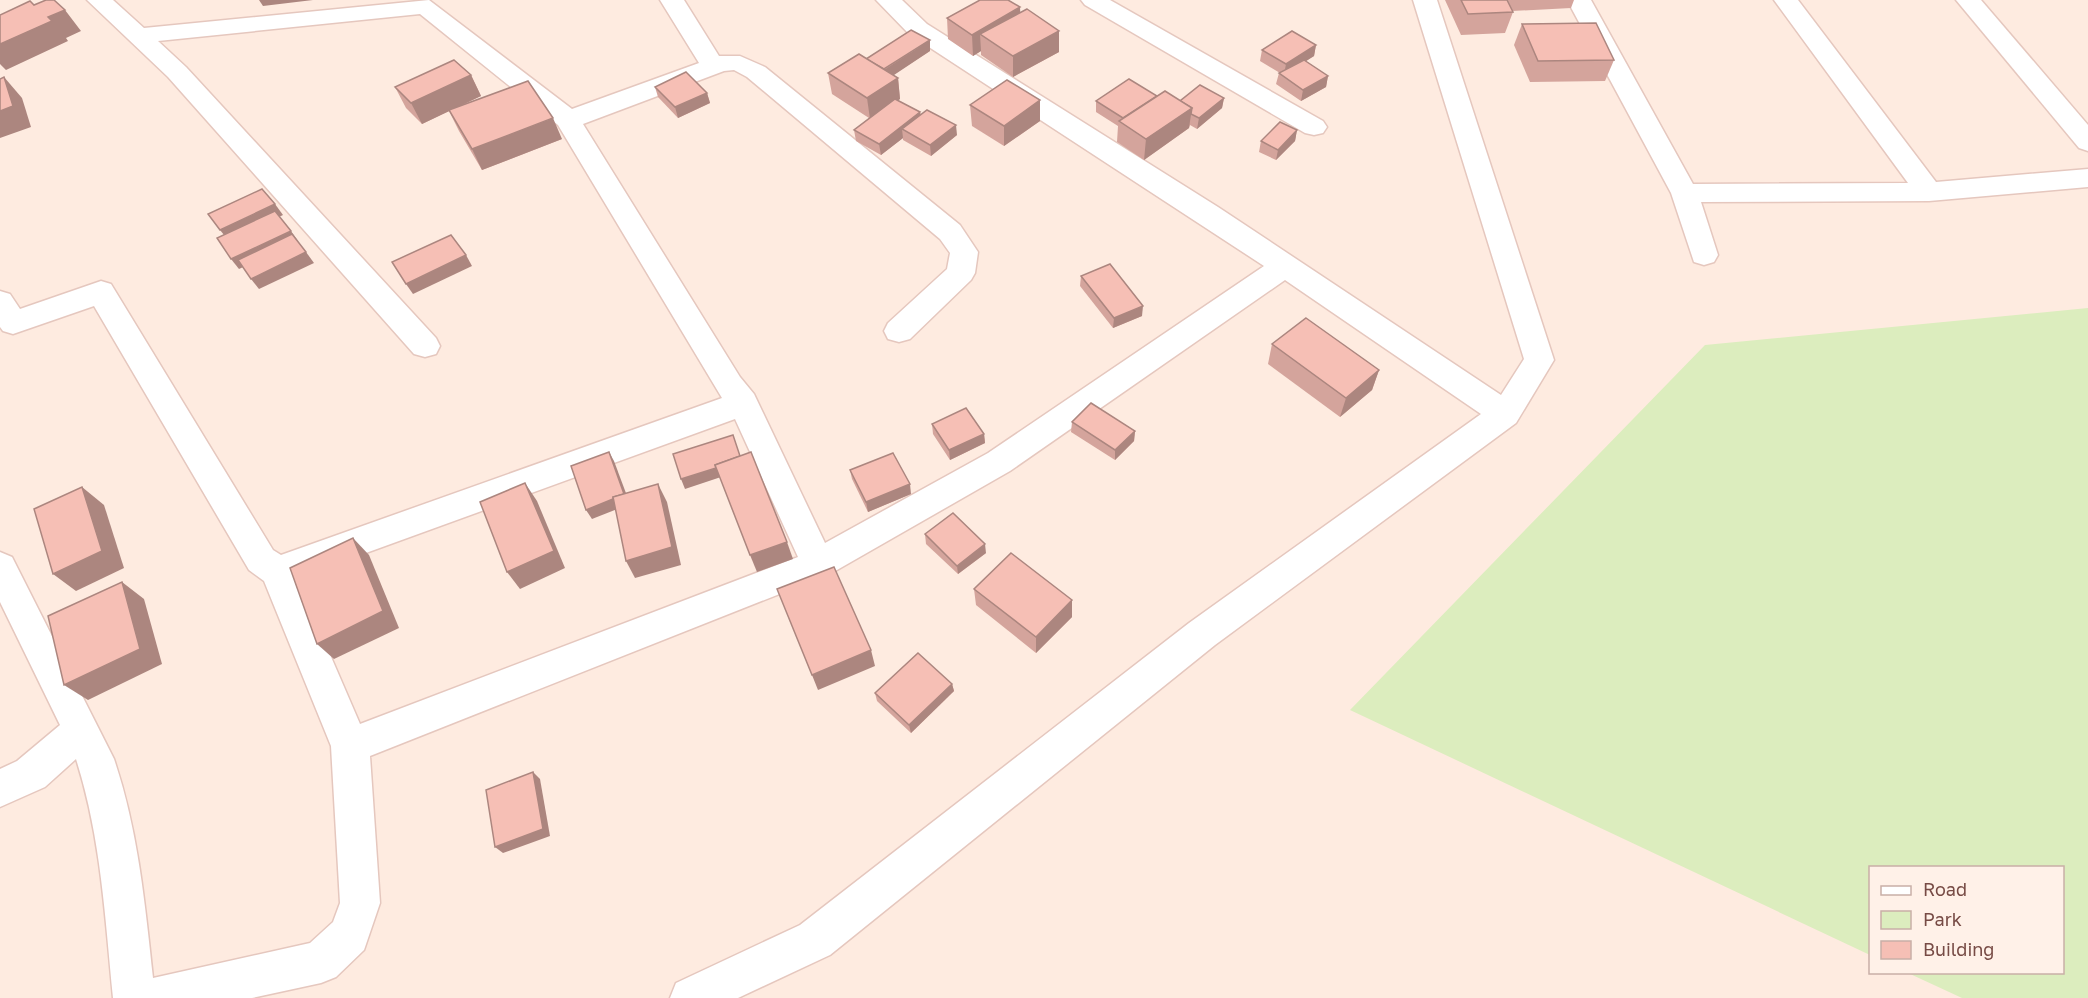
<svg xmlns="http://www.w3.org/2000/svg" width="2088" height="998" font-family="'Golos Text',sans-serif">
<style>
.green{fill:#dcedbe}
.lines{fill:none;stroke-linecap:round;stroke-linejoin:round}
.minor-casing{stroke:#e5c7be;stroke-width:3}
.minor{fill:#fff;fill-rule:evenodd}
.wall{fill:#d4a49c}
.shaded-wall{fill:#ac867f}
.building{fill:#f6bfb5;stroke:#ac867f;stroke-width:1.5}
</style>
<rect width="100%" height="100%" fill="#feebe0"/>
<path class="green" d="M2088,308v690h-126l-54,-25 154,-1v-104h-192v87l-520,-245 355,-365z"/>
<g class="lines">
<g class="minor-casing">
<g id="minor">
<path d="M87,0h26l31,28 285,-28 143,109 127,-46 -39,-63h24l35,56h21l25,11 195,158 18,27 -3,21 -4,7 -61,59 -11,3 -11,-3 -4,-8 4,-8 59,-54 3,-16 -10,-14 -193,-162 -13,-7 -10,1 -141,53 157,253 14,17 71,149 163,-90 276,-187 -355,-232 -33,-34h26l25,24 291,183 283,188 23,-36 -111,-359h24l117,360 -38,63 -301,222 -385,310 -92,43h-68l6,-15 124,-58 389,-302 292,-209 -196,-134 -275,191 -180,103 -460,182 10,147 -16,47 -28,27 -15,6 -69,15h-139c-8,-81 -12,-161 -37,-239l-31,28 -45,20v-38l17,-8 43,-36 -60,-123v-50l12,5 102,202c24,71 31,144 39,219l157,-35 23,-21 7,-19 -9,-157 -67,-165 -15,-11 -155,-264 -81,28 -10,-3 -3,-4v-36l10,3 10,15 81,-28 10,3 162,266 8,5 441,-157 -164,-273 -138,-111 -262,27 28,26 250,271 4,8 -4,8 -11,3 -11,-3 -246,-277zM735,419l63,138 -438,167 -63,-146z"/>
<path d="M1081,0h29l213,121 4,6 -4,6 -9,2 -9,-2 -220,-128z"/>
<path d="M1567,0h24l102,184 215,-1 -134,-183h24l138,182 152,-13v18l-159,14 -228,1 17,53 -4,7 -10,3 -10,-3 -23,-69z"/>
<path d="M1956,0h25l107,125v26l-9,-3z"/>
</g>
</g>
<use href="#minor" class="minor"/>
</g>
<g class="wall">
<path d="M1445,0h129l-3,8 -59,3 1,1 -8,21 -44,2z"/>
<path d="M1021,12l38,19v21l-46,25 -32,-22v-4l-8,5 -25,-17 -1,-21z"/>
<path d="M1522,24l92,36 -9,21 -75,1 -16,-37z"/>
<path d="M1316,45l-2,11 -8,5 22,15 -2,11 -25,14 -25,-17 3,-11h1l-20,-12 2,-11z"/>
<path d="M930,51l-37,24 5,3 2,21 -2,1 22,12 1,3 36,20 -26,21 -28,-16v-2l-22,17 -25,-14 -2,-11 15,-12 -37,-24 -4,-21 38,-14z"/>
<path d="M471,75l10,21 -19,9 100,34 -80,31 -23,-39 -10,-20 -27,13 -16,-16 -11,-21z"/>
<path d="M655,87l52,6 3,10 -32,15 -20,-21z"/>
<path d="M1157,96l23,5 44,-3 -2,10 -25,21 -7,-4 -1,3 -45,32 -27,-18 1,-16 -22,-14v-11z"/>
<path d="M1040,100v21l-36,25 -32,-20 -2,-21z"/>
<path d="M1297,130l-2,11 -19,19 -17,-8 2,-11z"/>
<path d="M1081,276l61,40 -29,12 -33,-42z"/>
<path d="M1272,344l107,26 -7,20 -32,27 -72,-53z"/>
<path d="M1072,422l63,9 -1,10 -19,19 -44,-28z"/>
<path d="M932,424l52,10 1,9 -35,17 -17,-26z"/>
<path d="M850,470l61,24 -43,18 -16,-33z"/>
<path d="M925,534l61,19 -28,21 -32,-30z"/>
<path d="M974,589l98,11v17l-36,36 -60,-48z"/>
<path d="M952,684l2,7 -43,42 -34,-32 -2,-8z"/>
</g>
<g class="shaded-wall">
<path d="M259,0h54l-50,6z"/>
<path d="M1020,7l1,21 -41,6 1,17 -8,5 -1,-21z"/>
<path d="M65,10l16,21 -15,7 2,3 -62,29 -6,-6v-20l48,-27z"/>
<path d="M1059,31v21l-46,25v-21z"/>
<path d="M930,40v11l-45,30 -1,-11z"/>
<path d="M1316,45l-2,11 -30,19 2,-11z"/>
<path d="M471,75l10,21 -59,28 -11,-21z"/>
<path d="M1328,76l-2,11 -25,14 2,-11z"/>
<path d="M4,77l18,21 9,29 -31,11v-27z"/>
<path d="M898,78l2,21 -30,20 -3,-21z"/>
<path d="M707,93l3,10 -32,15 -3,-11z"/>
<path d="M1224,98l-2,10 -25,21 2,-11z"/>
<path d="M1040,100v21l-36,25v-20z"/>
<path d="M1192,108l-3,20 -45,32 2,-21z"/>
<path d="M920,112l2,11 -20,6 1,9 -22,17 -2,-11z"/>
<path d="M553,118l9,21 -80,31 -10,-21z"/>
<path d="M956,125l1,10 -26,21 -1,-11z"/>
<path d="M1297,130l-2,11 -19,19 2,-10z"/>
<path d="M275,204l8,11 -54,26 -9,-11z"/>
<path d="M291,231l7,10 -59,28 -8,-10z"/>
<path d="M306,252l8,11 -55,26 -8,-10z"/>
<path d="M466,255l6,11 -59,28 -7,-10z"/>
<path d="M1143,306l-1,10 -29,12 1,-10z"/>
<path d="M1379,370l-7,20 -32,27 6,-19z"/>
<path d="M1135,431l-1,10 -19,19v-10z"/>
<path d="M984,434l1,9 -35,17 -1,-10z"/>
<path d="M609,452l5,9 16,43 -38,15 -6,-9z"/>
<path d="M742,460l3,9 -60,20 -4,-10z"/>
<path d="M525,483l12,18 28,67 -45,21 -13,-17z"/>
<path d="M658,484l9,18 14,63 -46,13 -9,-17z"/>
<path d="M910,484l1,10 -43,18 -2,-10z"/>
<path d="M82,487l22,18 20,63 -48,23 -23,-17z"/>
<path d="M353,538l16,17 30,73 -65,31 -17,-15z"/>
<path d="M787,542l6,17 -36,13 -7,-17z"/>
<path d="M985,544l1,9 -28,21 -1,-8z"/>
<path d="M122,582l22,17 18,65 -74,36 -24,-15z"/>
<path d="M1072,600v17l-36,36v-16z"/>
<path d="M871,650l4,16 -57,24 -6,-15z"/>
<path d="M952,684l2,7 -43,42 -2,-8z"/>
<path d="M533,772l7,7 10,57 -47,17 -8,-6z"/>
</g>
<g class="building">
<path d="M46,0h8l11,10 -17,7 4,4 -52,23v-29l30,-14 4,4z"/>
<path d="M980,0h28l12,7 -48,28 -25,-17z"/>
<path d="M1461,0h46l6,12 -45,2z"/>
<path d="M1027,9l32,22 -46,25 -33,-22z"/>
<path d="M1596,23l18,37 -76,1 -16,-37z"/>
<path d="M911,30l19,10 -46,29 -18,-10z"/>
<path d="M1292,31l24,14 -30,19 -24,-14z"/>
<path d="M859,54l39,24 -31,20 -39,-25z"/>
<path d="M454,60l17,15 -60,28 -16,-16z"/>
<path d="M1304,60l24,16 -25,14 -24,-17z"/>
<path d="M686,72l21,21 -32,14 -20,-20z"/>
<path d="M4,77l9,29 -13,5v-32z"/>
<path d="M1129,79l28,17 -34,22 -27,-17z"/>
<path d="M1007,80l33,20 -36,26 -34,-21z"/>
<path d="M528,81l25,37 -81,31 -23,-39z"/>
<path d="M1200,85l24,13 -25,20 -8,-4 1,-6 -12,-7z"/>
<path d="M1165,91l27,17 -46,31 -27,-18z"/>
<path d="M895,99l25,13 -41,32 -25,-14z"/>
<path d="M927,110l29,15 -26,20 -28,-16z"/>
<path d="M1280,122l17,8 -19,20 -17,-9z"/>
<path d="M262,189l13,15 -55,26 -12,-16z"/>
<path d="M275,211l16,20 -60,28 -14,-21z"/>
<path d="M292,234l14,18 -55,27 -13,-19z"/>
<path d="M451,235l15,20 -60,29 -14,-22z"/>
<path d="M1110,264l33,42 -29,12 -33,-42z"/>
<path d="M1306,318l73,52 -33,28 -74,-54z"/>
<path d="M1091,403l44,28 -20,19 -43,-28z"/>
<path d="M966,408l18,26 -35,16 -17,-26z"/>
<path d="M733,435l7,21 -25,9 1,3 -35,11 -8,-25z"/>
<path d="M609,452l15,42 -11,3v2l-27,11 -15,-44z"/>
<path d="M751,452l36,90 -37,13 -35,-90z"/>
<path d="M893,453l17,31 -44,18 -16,-32z"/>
<path d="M525,483l29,68 -47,21 -27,-70z"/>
<path d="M658,484l14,63 -46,14 -13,-64z"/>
<path d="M82,487l20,64 -49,23 -19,-65z"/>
<path d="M953,513l32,31 -28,22 -32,-32z"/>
<path d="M353,538l30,73 -66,33 -27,-76z"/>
<path d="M1011,553l61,47 -36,37 -62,-48z"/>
<path d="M834,567l37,83 -59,25 -35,-86z"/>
<path d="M122,582l18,67 -76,36 -16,-69z"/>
<path d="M918,653l34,31 -43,41 -34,-32z"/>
<path d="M533,772l10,57 -48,18 -9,-57z"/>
</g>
<rect x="1869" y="866" width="195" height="108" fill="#fff1e8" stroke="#c9afa7" stroke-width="1.5"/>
<rect x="1881" y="886" width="30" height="9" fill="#ffffff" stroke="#c9afa7" stroke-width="1.5"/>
<text x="1923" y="896" font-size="18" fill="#774b45">Road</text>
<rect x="1881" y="911" width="30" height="18" fill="#dcedbe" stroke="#c9afa7" stroke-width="1.5"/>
<text x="1923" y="926" font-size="18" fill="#774b45">Park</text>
<rect x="1881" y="941" width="30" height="18" fill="#f6bfb5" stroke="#c9afa7" stroke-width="1.5"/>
<text x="1923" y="956" font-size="18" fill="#774b45">Building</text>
</svg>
